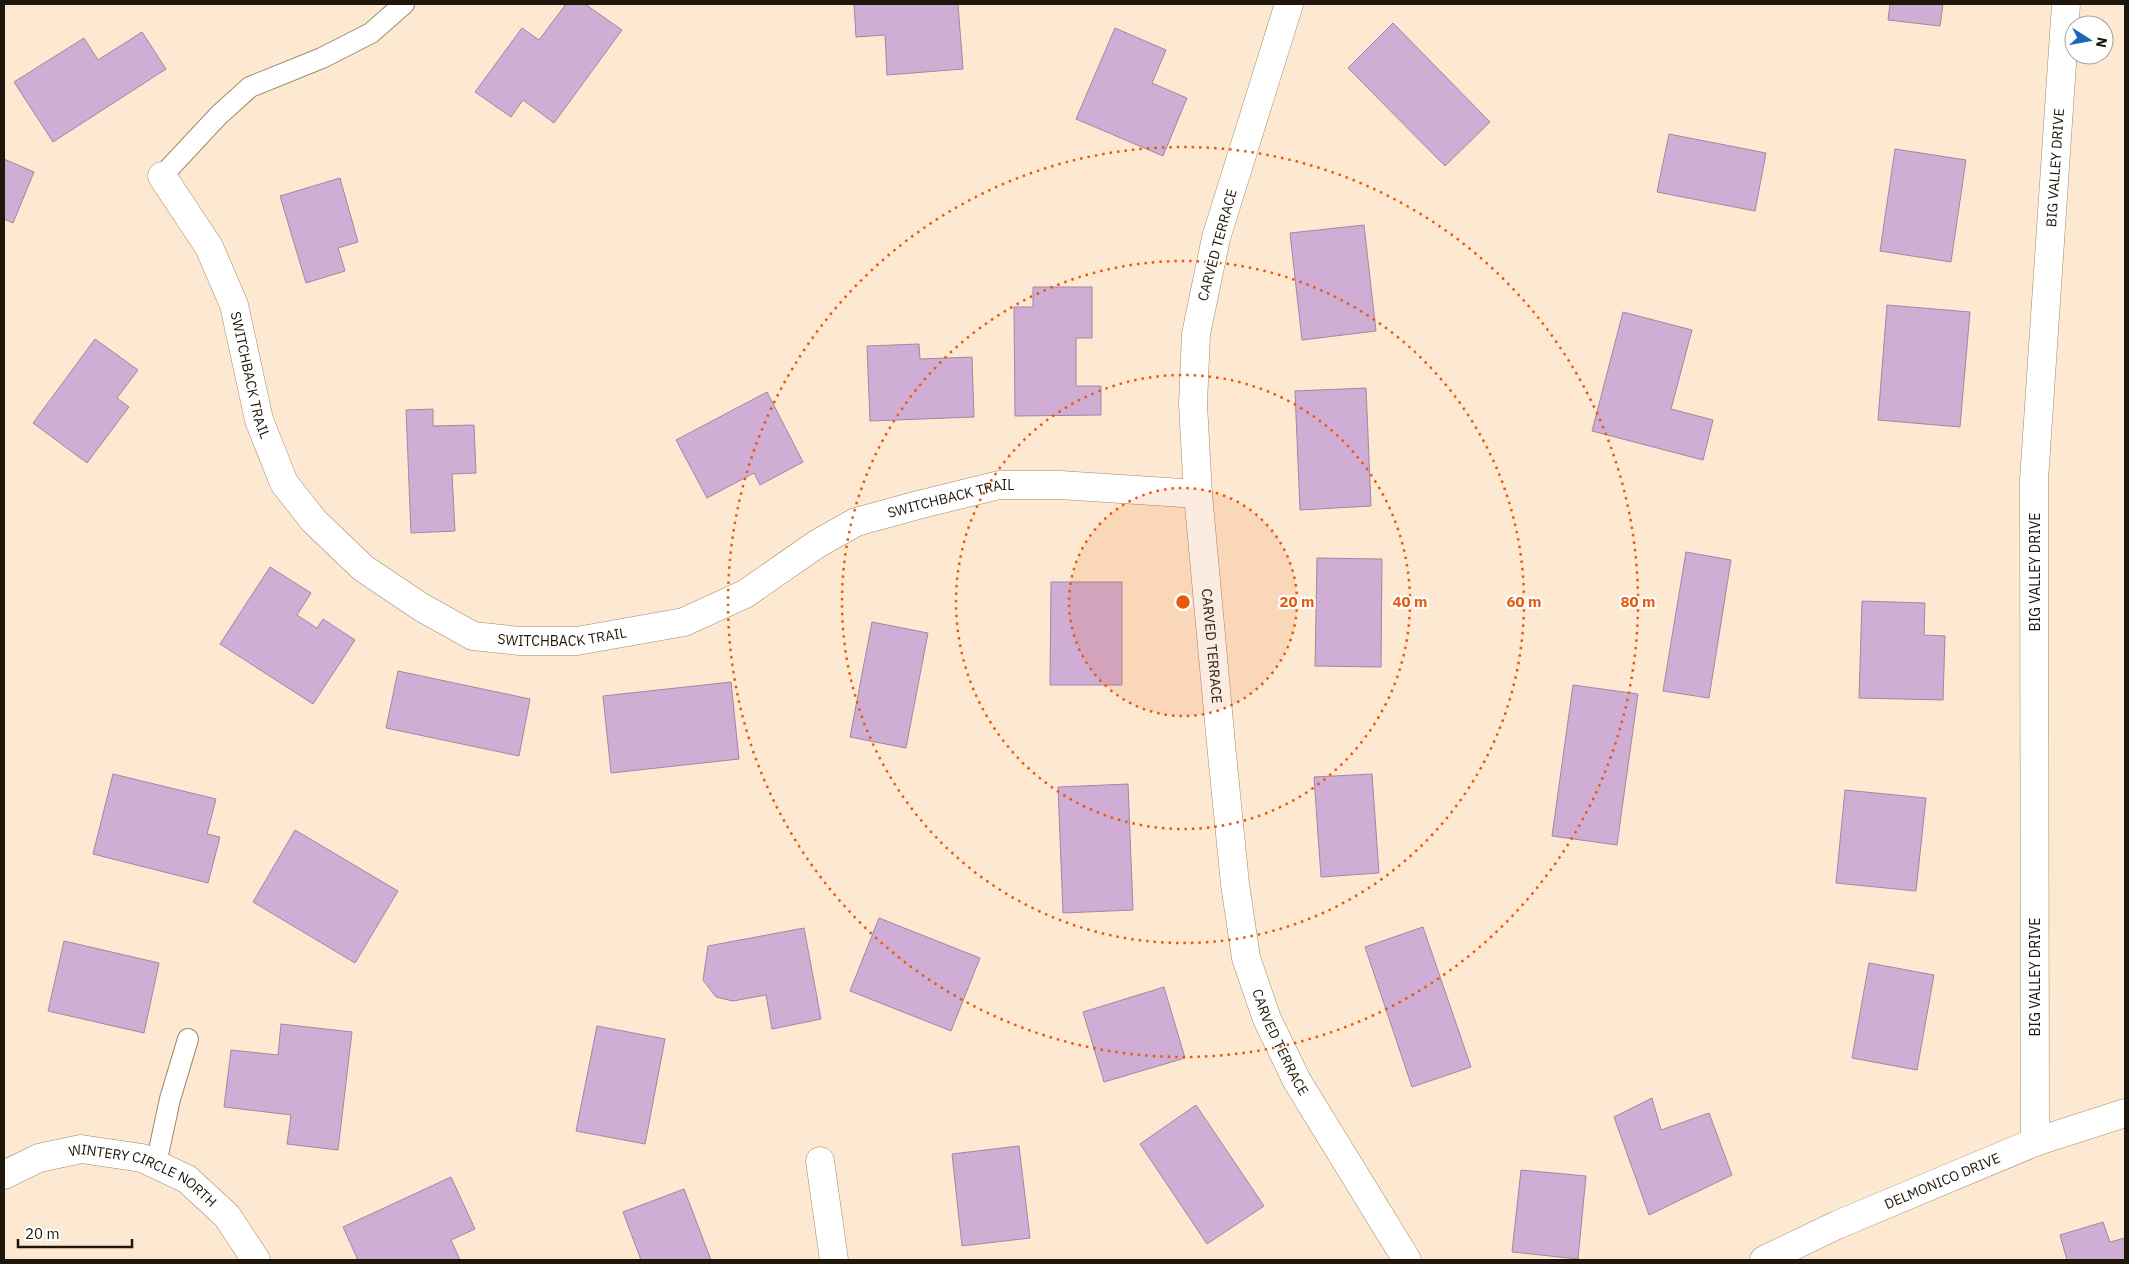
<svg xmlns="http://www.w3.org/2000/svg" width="2129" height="1264" font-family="'IBM Plex Sans',sans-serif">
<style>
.building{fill:#d0add4;stroke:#a088a4}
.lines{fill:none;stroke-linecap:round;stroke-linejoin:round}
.lane-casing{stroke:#a08a6d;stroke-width:22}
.street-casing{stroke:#a08a6d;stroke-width:29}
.secondary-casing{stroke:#a08a6d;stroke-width:29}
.lane{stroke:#fff;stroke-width:20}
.street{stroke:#fff;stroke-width:28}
.secondary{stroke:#fff;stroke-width:28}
.ring{fill:none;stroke:#e8590c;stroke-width:2.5;stroke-dasharray:2.5 5}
.labels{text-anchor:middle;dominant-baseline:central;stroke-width:4.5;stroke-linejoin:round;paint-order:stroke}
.street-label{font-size:14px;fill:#1f170b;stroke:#fff}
.centre{fill:#e8590c;stroke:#fff;stroke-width:2.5}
.ring-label{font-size:15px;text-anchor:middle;font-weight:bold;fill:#e8590c;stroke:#fff;stroke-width:4.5;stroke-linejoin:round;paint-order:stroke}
</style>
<rect width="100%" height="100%" fill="#fde9d1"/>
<g class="building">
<path d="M566,4h19l37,26 -68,93 -31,-23 -12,17 -36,-25 47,-64 17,12z"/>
<path d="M854,4h104l5,65 -76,6 -2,-40 -29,2z"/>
<path d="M1890,4h53l-3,22 -52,-6z"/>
<path d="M1393,23l97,99 -45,44 -97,-98z"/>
<path d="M1115,28l51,22 -14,33 35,15 -24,58 -87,-37z"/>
<path d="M142,32l24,37 -113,73 -39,-60 70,-44 14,22z"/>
<path d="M1669,134l97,19 -11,58 -98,-19z"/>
<path d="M1895,149l71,11 -15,102 -71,-11z"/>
<path d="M4,159l30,13 -21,51 -9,-4z"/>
<path d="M340,178l18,64 -20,6 7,23 -39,12 -26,-87z"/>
<path d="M1364,225l12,106 -74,9 -12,-107z"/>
<path d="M1033,287h59v51h-16v48h25v29l-86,1 -1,-109h19z"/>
<path d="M1887,305l83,7 -10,115 -82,-7z"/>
<path d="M1623,312l69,18 -21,79 42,11 -10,40 -111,-29z"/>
<path d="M95,339l43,31 -21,28 12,9 -42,56 -54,-40z"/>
<path d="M919,344l1,15 52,-2 2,60 -104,4 -3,-75z"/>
<path d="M1366,388l5,118 -71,4 -5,-119z"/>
<path d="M767,392l36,70 -43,23 -6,-12 -47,25 -31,-58z"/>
<path d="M433,409v17l41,-1 2,48 -24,1 3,57 -44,2 -5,-123z"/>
<path d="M1686,552l45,8 -22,138 -46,-7z"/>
<path d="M1317,558l65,1 -1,108 -66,-1z"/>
<path d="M270,567l41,26 -14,22 20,13 6,-9 32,21 -42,64 -93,-60z"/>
<path d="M1051,582h71v103h-72z"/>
<path d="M1862,601l63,2 -1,32 21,1 -2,64 -84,-2z"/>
<path d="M872,622l56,11 -22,115 -56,-11z"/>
<path d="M398,671l132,28 -11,57 -133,-28z"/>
<path d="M731,682l8,77 -128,14 -8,-77z"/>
<path d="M1573,685l65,9 -21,151 -65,-9z"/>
<path d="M113,774l103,25 -9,35 13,3 -12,46 -115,-29z"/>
<path d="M1372,774l7,99 -58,4 -7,-100z"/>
<path d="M1128,784l5,126 -70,3 -5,-126z"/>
<path d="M1845,790l81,8 -10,93 -80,-8z"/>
<path d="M295,830l103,61 -43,72 -102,-61z"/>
<path d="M879,918l101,40 -29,73 -101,-40z"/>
<path d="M1423,927l48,140 -59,20 -47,-140z"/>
<path d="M804,928l17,91 -49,10 -6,-34 -33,6 -17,-4 -13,-17 5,-34z"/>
<path d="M64,941l95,22 -15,70 -96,-22z"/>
<path d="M1869,963l65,12 -17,95 -65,-12z"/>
<path d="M1164,987l21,71 -81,24 -21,-70z"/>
<path d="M281,1024l71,8 -14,118 -51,-6 4,-29 -67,-8 7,-57 47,5z"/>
<path d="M597,1026l68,13 -20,105 -69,-13z"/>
<path d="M1652,1098l9,32 48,-17 23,62 -83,40 -35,-98z"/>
<path d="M1196,1105l68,101 -57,38 -67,-100z"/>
<path d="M1019,1146l11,92 -68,8 -10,-92z"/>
<path d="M1521,1170l65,6 -8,83 -66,-7z"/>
<path d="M451,1177l24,52 -24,11 9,20h-67v-1l-4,1h-31l-15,-33z"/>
<path d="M684,1189l27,71h-70l-18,-48z"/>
<path d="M2103,1222l7,20 15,-4v22h-58l-7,-25z"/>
</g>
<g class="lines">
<g class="lane-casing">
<g id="lane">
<path d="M162,176l57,-61 31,-28 72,-29 49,-25 33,-29"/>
<path d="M156,1164l14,-65 18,-60"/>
</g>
</g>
<g class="street-casing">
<g id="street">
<path id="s1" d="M1289,4l-73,234 -20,96 -3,70 5,90 23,250 14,140 11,74 21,61 30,62 110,179"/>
<path id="s2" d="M162,176l47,71 25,58 25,115 25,63 30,38 49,47 58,39 52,29 47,5h57l107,-19 61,-28 72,-50 39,-22 62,-17 81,-20h61l138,9"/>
<path id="s3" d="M2035,1142l-1,-662 32,-476"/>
<path d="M820,1161l14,99"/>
<path id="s4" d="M4,1175l35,-17 42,-9 61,9 45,21 40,37 29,44"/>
</g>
</g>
<g class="secondary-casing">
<g id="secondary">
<path id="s5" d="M1764,1260l73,-35 198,-83 90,-29"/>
</g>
</g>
<use href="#lane" class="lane"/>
<use href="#street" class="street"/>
<use href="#secondary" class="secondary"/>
</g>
<circle cx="1183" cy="602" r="114" fill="#e8590c" fill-opacity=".12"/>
<g class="ring">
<circle cx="1183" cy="602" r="114"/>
<circle cx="1183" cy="602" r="227"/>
<circle cx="1183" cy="602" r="341"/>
<circle cx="1183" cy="602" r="455"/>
</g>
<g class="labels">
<g class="street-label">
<text stroke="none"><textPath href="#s3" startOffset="975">BIG VALLEY DRIVE</textPath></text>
<text transform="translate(1217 245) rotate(-75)">CARVED TERRACE</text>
<text stroke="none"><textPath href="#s2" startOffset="220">SWITCHBACK TRAIL</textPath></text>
<text stroke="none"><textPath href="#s2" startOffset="1090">SWITCHBACK TRAIL</textPath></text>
<text transform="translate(2035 572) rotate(-90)">BIG VALLEY DRIVE</text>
<text stroke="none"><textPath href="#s2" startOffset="669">SWITCHBACK TRAIL</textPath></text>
<text stroke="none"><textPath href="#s1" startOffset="656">CARVED TERRACE</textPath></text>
<text transform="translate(2035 977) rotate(-90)">BIG VALLEY DRIVE</text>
<text stroke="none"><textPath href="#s1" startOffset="1061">CARVED TERRACE</textPath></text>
<text stroke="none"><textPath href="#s4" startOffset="150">WINTERY CIRCLE NORTH</textPath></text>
<text stroke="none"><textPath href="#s5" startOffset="195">DELMONICO DRIVE</textPath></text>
</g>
</g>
<circle cx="1183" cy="602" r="8" class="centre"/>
<g class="ring-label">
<text x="1297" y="607">20 m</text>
<text x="1410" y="607">40 m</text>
<text x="1524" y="607">60 m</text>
<text x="1638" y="607">80 m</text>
</g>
<rect width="2129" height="1264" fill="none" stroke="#1f170b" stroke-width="10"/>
<g transform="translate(2089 40) rotate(101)"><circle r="24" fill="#ffffff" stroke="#a5a29d"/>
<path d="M0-4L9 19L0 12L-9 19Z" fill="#1b67b7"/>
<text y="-8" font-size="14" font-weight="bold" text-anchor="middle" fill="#1f170b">N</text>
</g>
<path d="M18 1239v8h114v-8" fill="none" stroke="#1f170b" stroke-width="2.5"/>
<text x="25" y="1239" font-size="15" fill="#1f170b" stroke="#ffffff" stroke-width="4" paint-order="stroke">20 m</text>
</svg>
